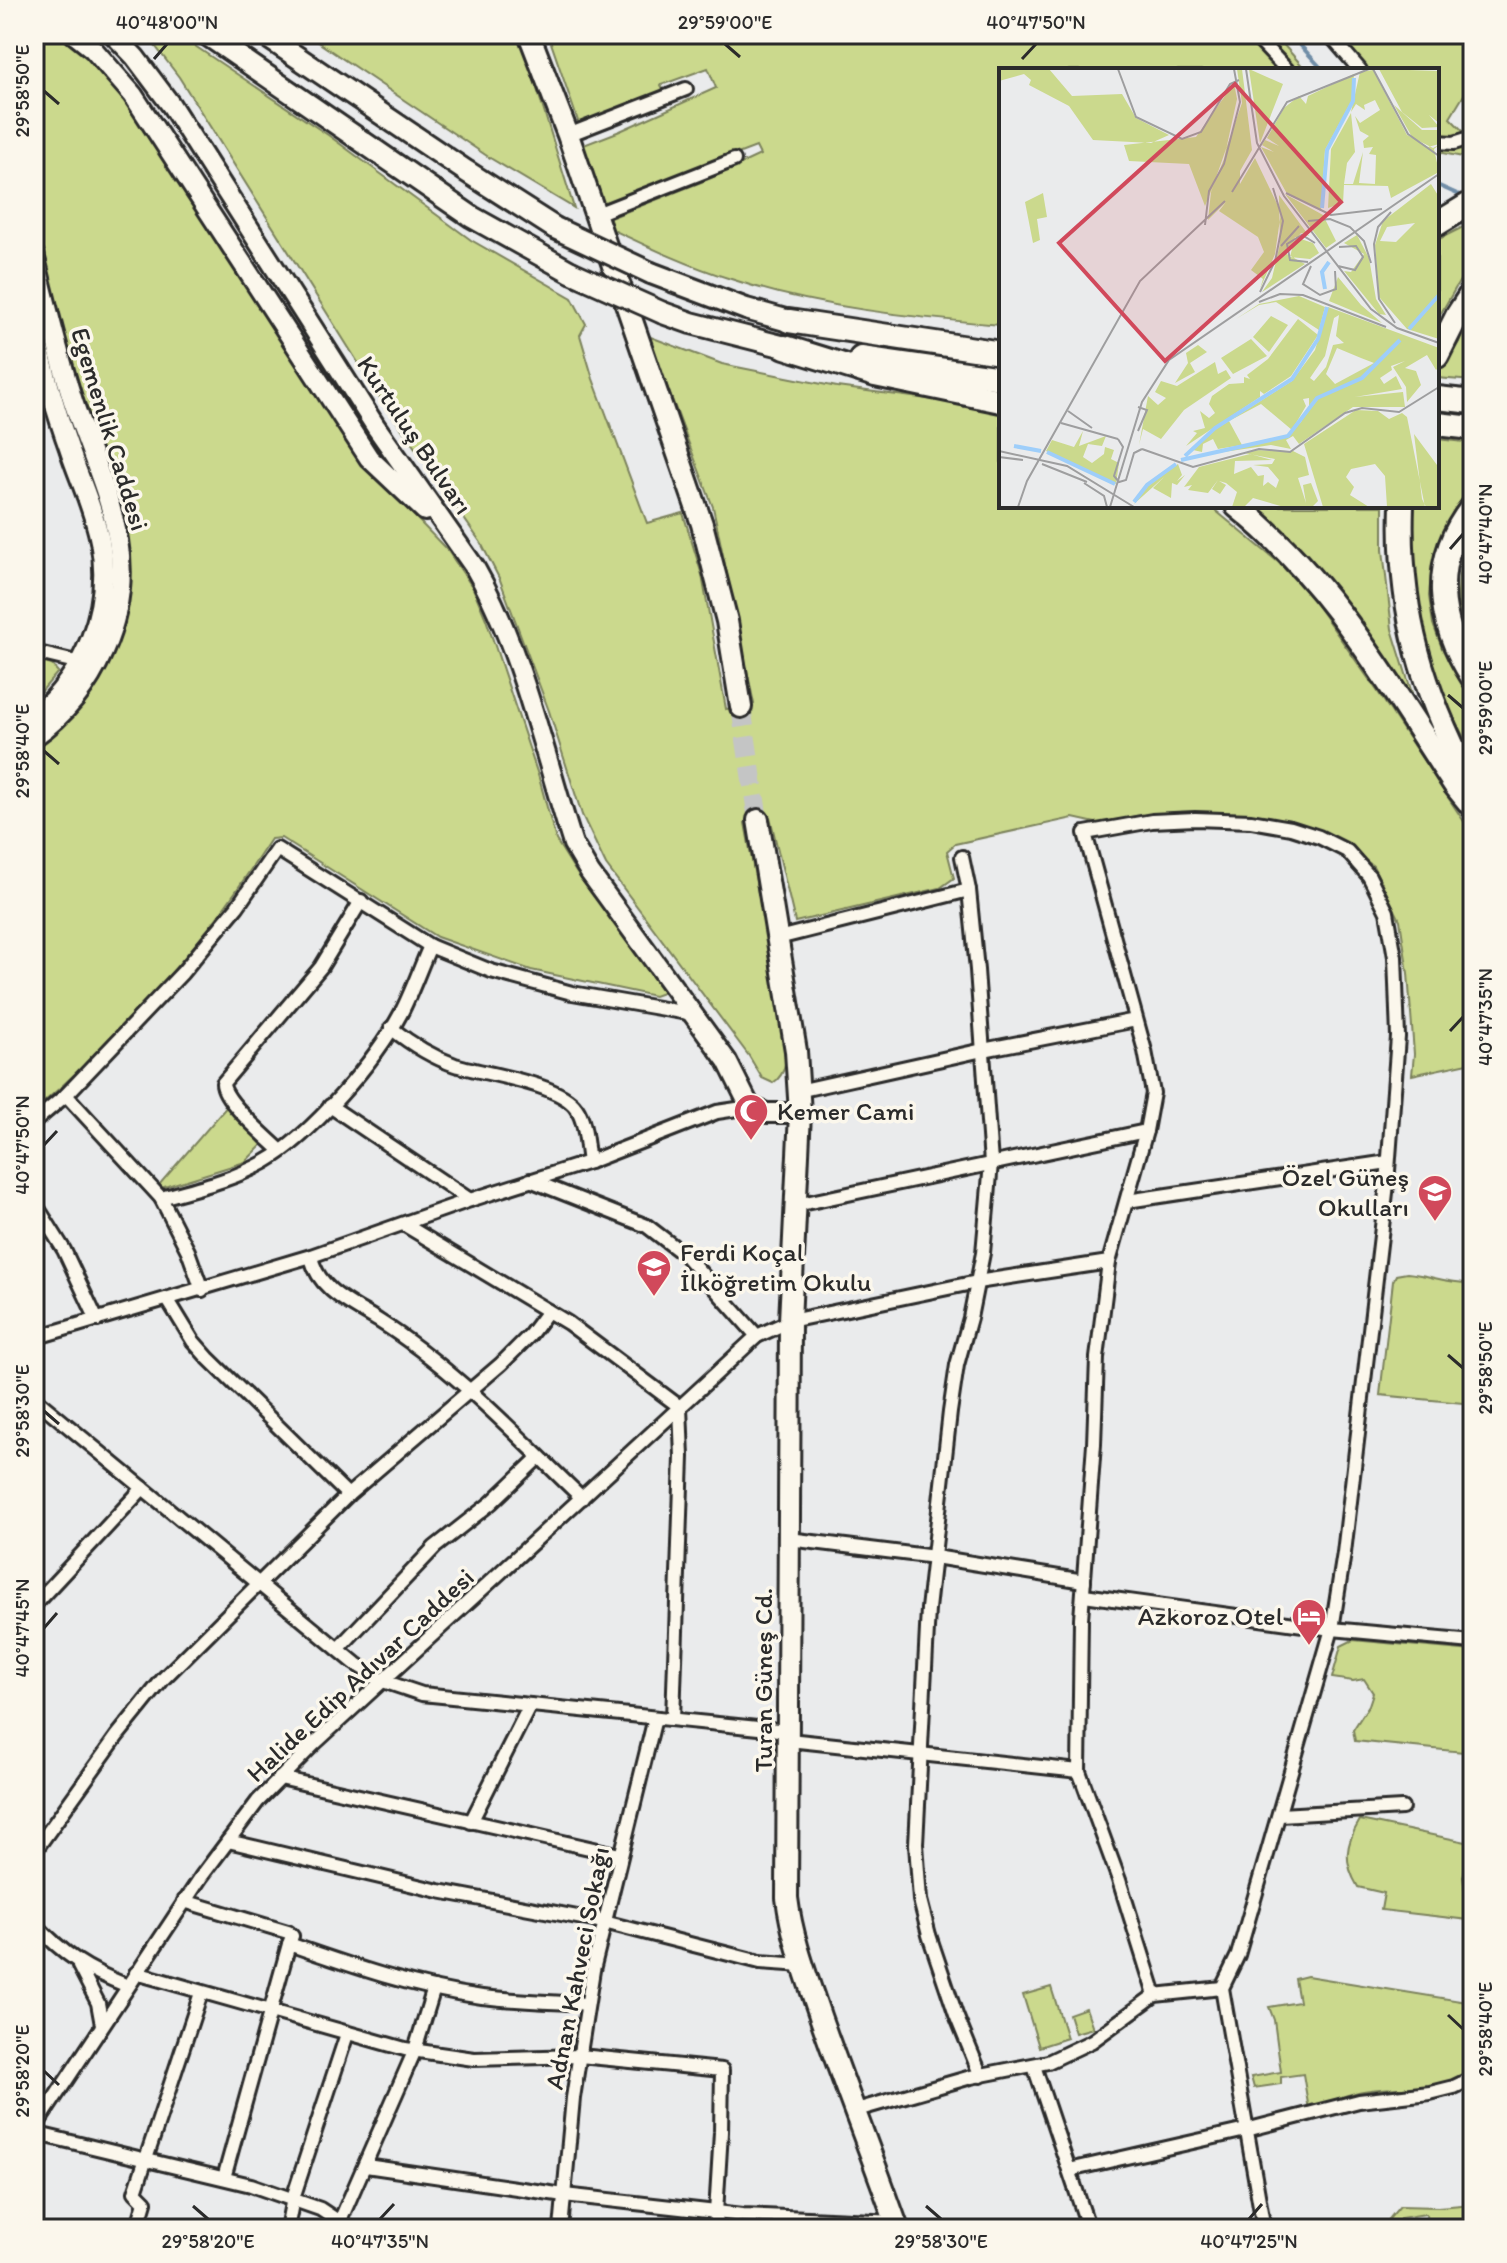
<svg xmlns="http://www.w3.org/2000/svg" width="1507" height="2263" font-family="Itim,sans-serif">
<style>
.green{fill:#cbd98d;stroke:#7b825c;stroke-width:2}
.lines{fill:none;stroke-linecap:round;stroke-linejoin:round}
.stream{stroke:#708da7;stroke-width:4}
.primary-tunnel{stroke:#c4c5c5;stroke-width:20;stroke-dasharray:20 10;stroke-linecap:butt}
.minor-casing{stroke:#2b2b2b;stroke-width:18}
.secondary-casing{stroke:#2b2b2b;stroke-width:24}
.primary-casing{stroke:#2b2b2b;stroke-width:26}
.trunk-casing{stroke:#2b2b2b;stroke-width:26}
.motorway-casing{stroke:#2b2b2b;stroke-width:28}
.minor{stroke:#fbf7ec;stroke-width:12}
.secondary{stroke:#fbf7ec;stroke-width:18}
.primary{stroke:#fbf7ec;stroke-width:20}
.trunk{stroke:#fbf7ec;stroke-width:20}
.motorway{stroke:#fbf7ec;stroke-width:22}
.trunk-bridge-casing{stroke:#2b2b2b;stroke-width:26;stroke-linecap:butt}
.trunk-bridge{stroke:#fbf7ec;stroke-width:20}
.ticks{fill:none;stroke:#2b2b2b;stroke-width:3}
.labels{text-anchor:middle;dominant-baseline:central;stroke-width:7;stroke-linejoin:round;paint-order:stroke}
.street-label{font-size:26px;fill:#2b2b2b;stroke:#fbf7ec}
.poi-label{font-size:26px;fill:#2b2b2b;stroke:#fbf7ec;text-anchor:start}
.inset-river{fill:none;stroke:#9ecefa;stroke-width:4}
.inset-road{fill:none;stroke:#9e9e9f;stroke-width:2}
.view{fill:#d1495b;fill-opacity:0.15;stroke:#d1495b;stroke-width:4}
.inset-edge{fill:none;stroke:#2b2b2b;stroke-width:4}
.neatline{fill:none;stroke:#2b2b2b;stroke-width:3}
.ticks-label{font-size:20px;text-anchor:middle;fill:#2b2b2b}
</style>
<rect width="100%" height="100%" fill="#eaebec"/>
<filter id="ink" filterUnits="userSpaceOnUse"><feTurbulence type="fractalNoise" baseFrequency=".0125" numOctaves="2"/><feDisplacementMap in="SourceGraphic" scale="16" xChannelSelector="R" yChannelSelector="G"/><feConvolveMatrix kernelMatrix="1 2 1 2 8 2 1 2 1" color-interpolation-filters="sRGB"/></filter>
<g filter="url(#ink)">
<g class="green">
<path d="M34,34h30l23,20 29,30 250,382 82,85 25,37 13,31 53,159 17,62 20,32 89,120 -11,4 -123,-26 -94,-33 -156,-99 -10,1c-18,27 -36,55 -56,81 -54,68 -115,134 -181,191v-364l10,-7 34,-32 27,-37 15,-40 10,-56 -3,-37 -14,-48 -36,-104 -43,-164z"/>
<path d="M146,34h31l151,101 143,105 101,58 14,26 -6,11 13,44 54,144 36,-10 19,62 24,134 28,-5 -41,-197 -65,-171 74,28 115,23 136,18 28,8v93h209l68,56 33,35 67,95 95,143v227l-61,13 2,-21 -6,-81 -8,-53 -27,-54 -40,-30 -26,-10 -37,-8 -92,-6 -42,4 -36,8 -27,-6 -118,26 -8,7 7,27 -14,10 -145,34 -25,-105 -25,6 40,214c1,17 4,35 -12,46l-11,-5 -13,-22 -143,-191 -24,-50 -33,-104 -49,-131 -19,-37 -102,-147 -200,-319z"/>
<path d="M306,34h214l54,174 -84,-50z"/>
<path d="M548,34h726l32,36h-305v255c-90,-8 -184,-17 -270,-46 -43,-13 -84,-33 -124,-52l-2,-7 106,-42 49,-23 -4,-8 -155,59 -20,-60 39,-15 96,-43 -8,-20 -47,17 3,6 -85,33z"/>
<path d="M1338,34h135v46l-23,38 16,16 -14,4 -15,-4v-64h-68z"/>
<path d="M1473,144v15l-36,-7v-2l24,-2z"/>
<path d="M1473,222v36l-36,62v-80z"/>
<path d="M1473,310v71l-36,-3v-14l6,2 16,-24 5,-18z"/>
<path d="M1437,439l36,4v44l-19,23 -12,24 -10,33 -3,29 4,28 9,24 10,20 21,27v58c-44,-74 -70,-160 -59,-247h23z"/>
<path d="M1250,506h133v44l9,79 24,77c-52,-78 -92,-140 -166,-200z"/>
<path d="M1473,530v122c-21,-38 -19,-84 0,-122z"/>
<path d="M34,660l18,5 6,7 -24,28z"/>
<path d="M228,1105l34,40 -17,17 -84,26 -3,-2z"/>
<path d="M1407,1273c24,2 40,11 66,10v121l-93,-9 13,-114 3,-6z"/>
<path d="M1353,1640l120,11v102l-118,-12 -2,-11 16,-25 4,-12 -9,-14 -11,2 -21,-3 9,-32z"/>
<path d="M1360,1820l111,23 -8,34 6,43 -88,-10 3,-17 -26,-6c-15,-25 -13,-42 2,-67z"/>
<path d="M1307,1976l166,27v62c-23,28 -71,21 -103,25 -20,2 -42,13 -61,20l-6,-36 -22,3v7l-27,4 -3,-11 30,-5 -7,-52 -5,-13 30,-5 -4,-23z"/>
<path d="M1051,1987l16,51 -28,9 -16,-52z"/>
<path d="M1086,2008l7,20 -18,5 -6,-19z"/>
<path d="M1473,2204v25h-46l-1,-15 -26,4v11h-10l-1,-10 11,-13 38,1z"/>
</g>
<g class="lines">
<g class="stream">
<path d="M1290,34l33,36"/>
<path d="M1437,185l27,12"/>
</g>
<path class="primary-tunnel" d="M741,707l17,113"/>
<g class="minor-casing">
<g id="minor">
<path d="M1253,34l34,36"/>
<path d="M1329,34l31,36"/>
<path d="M568,135l118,-46"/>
<path d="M1437,142l17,1 19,-6"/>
<path d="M594,215l140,-55"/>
<path d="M34,652l46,11"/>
<path d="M962,857l7,33 8,80 14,193 -8,90 -13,65 -13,47 -7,47 -22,197 -12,235 4,56 9,35 27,80 25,61"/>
<path d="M778,938l191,-48"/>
<path d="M391,1028c20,16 41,29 64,37 29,9 104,18 121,43 10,14 10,37 13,54"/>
<path d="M798,1091l185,-41 153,-30"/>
<path d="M66,1095l95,103 27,53 14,39"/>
<path d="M330,1106l140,94"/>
<path d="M34,1122l32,-27 116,-122 55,-66 40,-58 153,97 61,25 81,22 121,21"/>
<path d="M281,1151c-14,-14 -58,-50 -58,-68l98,-116 40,-66"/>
<path d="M530,1180l117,46 38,29 72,81"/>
<path d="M161,1198c36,-10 72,-18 104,-36 46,-26 111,-102 136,-149 11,-21 19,-45 29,-67"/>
<path d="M1127,1201l261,-39"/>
<path d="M34,1202l30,48 33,70"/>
<path d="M796,1205l350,-74"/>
<path d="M405,1225l163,98 112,84 2,50 -9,262"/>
<path d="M311,1256c6,34 41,48 68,65 76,48 138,115 203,177"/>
<path d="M168,1300l25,41 15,17 140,137"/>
<path d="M34,1338l277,-82 159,-56 119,-38 128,-50 33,-5"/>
<path d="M34,1398l322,266 27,17 39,13 366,37"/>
<path d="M789,1539l146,18 149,24"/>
<path d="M1084,1595l248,34 141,13"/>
<path d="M34,1605l109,-117"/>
<path d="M338,1649l97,-102 56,-44 48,-46"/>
<path d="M789,1740l290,31"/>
<path d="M280,1778l340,77"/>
<path d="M1280,1815l122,-7"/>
<path d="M471,1822l59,-117"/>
<path d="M228,1841l211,50 165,31 156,40 43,3"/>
<path d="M34,1852l83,-116 46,-57 185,-184 153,-131 29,-29 18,-24"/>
<path d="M184,1901l104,31 4,4 -3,8"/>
<path d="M34,1923c30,32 53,47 94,63"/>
<path d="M79,1966l19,37 4,22"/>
<path d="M136,1973l269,76 69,10 106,-3 142,14 -1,62 -6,97"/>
<path d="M1155,1995l-36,-115 -40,-109 2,-152 13,-175 3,-86 12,-96 37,-131 7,-38 -8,-42 -60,-218 67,-12 43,-2 56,2 40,7 28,9 28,14 22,25 18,36 8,45 3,80 -11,147 -43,369 -12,76 -94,326 -16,33 42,241"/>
<path d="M1034,2066l55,163"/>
<path d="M853,2111l118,-34 77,-15 44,-21 63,-46 67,-7"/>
<path d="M34,2129l167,-252 57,-76 55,-56 444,-409 33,-15 187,-39 132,-20"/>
<path d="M34,2133l217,52 69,24 30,20"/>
<path d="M366,2166l198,29 179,20 153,7"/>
<path d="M1069,2170l177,-40 113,-29 71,-8 24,-6 19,-9"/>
<path d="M224,2178l65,-234c63,22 126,44 193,53 35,4 70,5 105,7"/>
<path d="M340,2221l75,-171 19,-62"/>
<path d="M137,2229l8,-27 -10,-10 66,-199"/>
<path d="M287,2229l6,-31 54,-164"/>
<path d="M561,2229l12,-131 20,-128 62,-252"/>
</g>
</g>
<g class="secondary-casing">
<g id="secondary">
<path d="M74,34l19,15 40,46 236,363 56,53"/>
<path d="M113,34l22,23 36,48 205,322 99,141c47,82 69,186 98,276l17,29 137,188 23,46 17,6h33"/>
<path d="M34,254c12,50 24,99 39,147 15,46 37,92 45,139 13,75 -23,154 -84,197"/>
<path d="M34,329c10,40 21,80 35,119 10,31 25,61 31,93 13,65 -15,135 -66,176"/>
</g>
</g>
<g class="primary-casing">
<g id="primary">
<path d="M529,34l39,101 134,389 25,97 14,86"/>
<path d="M758,820l38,231 4,62 -10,208 -3,577c5,41 20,79 33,118 25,71 53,142 78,213"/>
</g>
</g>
<g class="trunk-casing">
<g id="trunk">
<path d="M206,34l266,183 99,55"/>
<path d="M263,34l203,137 89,57"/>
<path d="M651,273l95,36 43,12"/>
<path d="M663,313l28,10 94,24"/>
</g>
</g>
<g class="motorway-casing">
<g id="motorway">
<path d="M1437,224l36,-22"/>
<path d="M789,321l212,32"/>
<path d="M785,347l90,28 126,26"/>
<path d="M1437,356l21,-42 15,-23"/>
<path d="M861,358l140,20"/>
<path d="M1437,398l36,4"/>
<path d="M1437,424l36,4"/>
<path d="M1237,506c94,75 153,180 218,279l18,22"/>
<path d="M1402,506c-4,107 21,187 71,281"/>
<path d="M1473,506c-44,55 -36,116 0,172"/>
</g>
</g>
<use href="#minor" class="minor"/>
<use href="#secondary" class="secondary"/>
<use href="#primary" class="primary"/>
<use href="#trunk" class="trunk"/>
<use href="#motorway" class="motorway"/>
<g class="trunk-bridge-casing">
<g id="trunk-bridge">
<path d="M555,228l96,45"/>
<path d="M571,272l92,41"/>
</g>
</g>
<use href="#trunk-bridge" class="trunk-bridge"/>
</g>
</g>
<path class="ticks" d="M725,44l15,13M154,59l13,-15M1022,59l14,-15M44,91l15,13M1450,549l13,-15M1448,695l15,13M44,751l15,13M1450,1031l13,-14M44,1145l13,-14M1448,1355l15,13M44,1411l15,13M44,1628l13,-15M1448,2015l15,14M44,2071l15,14M193,2206l15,13M926,2206l15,13M380,2219l14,-15M1249,2219l13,-15"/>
<defs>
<g id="mosque-pin" transform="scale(1.8)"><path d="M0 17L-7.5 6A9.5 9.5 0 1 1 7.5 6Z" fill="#d1495b" stroke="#fbf7ec"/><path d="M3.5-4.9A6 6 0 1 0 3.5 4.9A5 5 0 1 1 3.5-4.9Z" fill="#fff"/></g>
<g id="school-pin" transform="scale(1.8)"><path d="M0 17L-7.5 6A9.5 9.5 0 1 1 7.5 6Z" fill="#d1495b" stroke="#fbf7ec"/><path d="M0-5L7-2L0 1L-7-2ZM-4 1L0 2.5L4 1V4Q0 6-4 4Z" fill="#fff"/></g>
<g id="hotel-pin" transform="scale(1.8)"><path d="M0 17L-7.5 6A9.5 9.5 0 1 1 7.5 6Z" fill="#d1495b" stroke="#fbf7ec"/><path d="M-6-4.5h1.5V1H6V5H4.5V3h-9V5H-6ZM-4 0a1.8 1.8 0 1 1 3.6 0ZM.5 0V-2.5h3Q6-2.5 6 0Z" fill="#fff"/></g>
</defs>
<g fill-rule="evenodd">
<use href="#mosque-pin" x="751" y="1111"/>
<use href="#school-pin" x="1435" y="1192"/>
<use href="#school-pin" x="654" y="1267"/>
<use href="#hotel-pin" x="1309" y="1616"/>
</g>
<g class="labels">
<g class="street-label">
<text transform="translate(110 429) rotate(73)">Egemenlik Caddesi</text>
<text transform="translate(415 435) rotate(56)">Kurtuluş Bulvarı</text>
<text transform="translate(360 1675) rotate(-43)">Halide Edip Adıvar Caddesi</text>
<text transform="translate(763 1680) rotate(-90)">Turan Güneş Cd.</text>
<text transform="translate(577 1968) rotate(-79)">Adnan Kahveci Sokağı</text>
</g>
<g class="poi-label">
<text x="777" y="1111">Kemer Cami</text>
<text x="1409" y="1177" text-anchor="end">Özel Güneş<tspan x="1409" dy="30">Okulları</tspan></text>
<text x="680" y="1252">Ferdi Koçal<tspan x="680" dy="30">İlköğretim Okulu</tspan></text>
<text x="1283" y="1616" text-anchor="end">Azkoroz Otel</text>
</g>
</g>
<g transform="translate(999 68)">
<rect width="440" height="440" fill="#eaebec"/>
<path d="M0,1h50l23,27 50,-2 14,24 33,17 -18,8 -58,-3 -24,-34 -40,-21 2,-5 -7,-6 -25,7zM238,1h5l10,81 -12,21v13l15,-26 26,54 -6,42 -15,35 3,-10 -12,-9 13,-18 -6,-15 -39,-26 7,-9 -18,18 3,-28 31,-89zM250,1l34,15 -23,59zM380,1l60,2v52l-10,-8 10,12 -17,1 -20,-16zM374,2l34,65 26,13 6,-3 -5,4 5,23 -48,26 -3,-12 -44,-1 -1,18 -15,5 3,-59 20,-36 4,39 -8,11 -3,21h9l10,-32 -4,31 16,1 1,-29 -7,-1 4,-7 -9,1 -1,-7 6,-5 -9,-5 -5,-15 5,7 20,-13 -5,-10 -11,5 1,5 -9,-6 -5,8 9,-40zM355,6l-2,26 -27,50 -4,61 -35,-19 -25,-45 13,5 -12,-7 3,-5 14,6 -12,-8 17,-30 15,-12 7,8 2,-8zM235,15l3,16 -13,60 -19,47 -16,-42 -60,-3 -5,-16 72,-8zM395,37l28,25h17v14l-11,3 -16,-10zM432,116l8,13v142l-32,-10 -28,-32 -4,-52 8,-24zM416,155l-19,19 -16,-1 7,-14zM44,125l4,24 -10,2 3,21 -7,3 -8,-41zM286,126l38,21 13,26 -10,7zM280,127l30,41 -8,-3 -16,20 20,11 -43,28 10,-14 8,-34zM358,167l12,23 7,41 10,16 -7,-1 -35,-43 7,1 13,-18 -20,-11zM296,169l18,6 6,10 -9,6 -20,-2zM339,209l23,28 21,18 -53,-22zM300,228l26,11 -6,23 -43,-28 -17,3 -23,14 23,-15zM329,239l111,41v19l-3,3 -9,-15 -22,13 11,3 5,14 -14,17 -1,-15 -13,-20 12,-6 -14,5 1,4 -12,8 4,6 12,-8 6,13 -47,8 48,-5 2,15h-52l-54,37 -6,-8 -7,4 5,9 -20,-4 -54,8 71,-17 13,-14 8,-16v-8l-6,1 3,7 -14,24 -31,-26 -32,17 13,24 -24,4 -5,-10 -10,5 -1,8 -9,-2 23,-21 76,-48 23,-31zM340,247l-3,21 8,7 -11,2 -7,22 -12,14 -4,-3 15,-22 9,-38zM338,280l24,10 13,5 -39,21 -9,-10zM272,248l17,9 -19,27 -16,-15zM299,251l20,16 -27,41 -27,18 -4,-3v6l-74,49 11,-13 -4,-2 12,-3 -5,-17 9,7 6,-5 -6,-9 3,-8 17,-12 15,-1v-6l6,2 -3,-4 21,-16zM252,271l16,17 -34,18 -12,-16zM199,277l9,7 -17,11 5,9 -20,11 13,-20 -2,-10zM216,294l3,12 8,-4 5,8 -47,32 -23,29 -18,-10 -4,16 9,-49 10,9 8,-7 -11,-6 6,-11 16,5zM357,342l22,1 11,8 13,-6 5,4 18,90h-38l-2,-31 -10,-12 -24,5 -5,8 8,10 -4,8 19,12h-46l-19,-63zM84,363l-4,15 27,-10 -4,10 -14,-2 -5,13 9,6 12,-9 1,-7 9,3 -3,9 8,4 -3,21 -70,-33 6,-11 22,7zM415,366l23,31 2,42h-13l-4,-8zM255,382l39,1 12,6 4,18 -11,3 8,25 -3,-18 8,-2 7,18 -6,6h-28l-31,-9 -9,9h-12l5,-15 -11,-9 -7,-2 7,4 -6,9 -8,-5 6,-9 -10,13 -20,-3 4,-5 -8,2 15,-20 51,-13 22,6 -37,1 -1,13 17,-7 7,9 6,-1 -1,11 5,-4 8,6 3,-8 -11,-13 -15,-2 19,-1 3,-5 -31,-6zM179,396l4,11 -5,6 8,-6 -8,10 -5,-2 -1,15 -18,-10 11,-11 -30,27 10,-15z" fill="#cbd98d" fill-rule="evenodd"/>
<path class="inset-river" d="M323,140l5,-58 26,-49 1,-23M326,221l-3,-17 7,-10M410,261l30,-34M15,378l27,5M48,384l68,32M186,388l30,-28 77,-49 26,-40 9,-32M182,392l107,-24 29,-38 45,-20 38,-38M135,434l13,-17 29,-21"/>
<path class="inset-road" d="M78,1h26M119,1l18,48 46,22 19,-7 29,-48 9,-4M247,1l11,74 27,53 87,113 26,19 42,15M374,1l35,65 31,22M274,120l10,33 -8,41M233,124l55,-90 82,-33M287,125l45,22 51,-6M392,144l-13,15 -4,17 5,55 16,24M309,153l22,-2 20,8 14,14 7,22M206,157l4,-34 15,-27 16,-62 -6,-33M282,178l18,-20M309,194l-18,-2 -3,-16 15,-9 13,8M312,198l-8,18 17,11 16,-6 -1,-18M339,198l17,4 8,-13 -7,-11 -17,1M261,224l16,-33M260,234l21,-8 23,1 83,32M69,343l24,17M62,355l57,16M139,363l9,-21 -9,-3M119,371l5,8 -9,29 5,6 7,-2 8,-27 8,-4M143,381l51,18 66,-18 31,3 55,-39 17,-5 37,4 40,-25M0,383l68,15 67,41M0,389l24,3M43,396l45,18M85,415l20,13 3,11M19,439l9,-26 113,-200 85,-80M111,439l32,-105 27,-42 270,-186"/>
<path class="view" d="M236,16l106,118 -176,159 -106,-118z"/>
<rect width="440" height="440" class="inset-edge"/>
</g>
<rect width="1507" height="2263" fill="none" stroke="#fbf7ec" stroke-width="88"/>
<rect x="44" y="44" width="1419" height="2175" class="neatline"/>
<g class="ticks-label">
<text x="167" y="29">40°48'00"N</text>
<text x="725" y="29">29°59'00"E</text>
<text x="1036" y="29">40°47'50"N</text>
<text transform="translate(22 91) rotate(-90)" y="7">29°58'50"E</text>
<text transform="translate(1485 534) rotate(-90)" y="7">40°47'40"N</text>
<text transform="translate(1485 708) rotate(-90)" y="7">29°59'00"E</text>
<text transform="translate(22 751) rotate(-90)" y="7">29°58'40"E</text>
<text transform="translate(1485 1017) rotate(-90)" y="7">40°47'35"N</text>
<text transform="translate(22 1145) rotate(-90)" y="7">40°47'50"N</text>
<text transform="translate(1485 1368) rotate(-90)" y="7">29°58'50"E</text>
<text transform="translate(22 1411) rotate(-90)" y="7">29°58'30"E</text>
<text transform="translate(22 1628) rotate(-90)" y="7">40°47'45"N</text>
<text transform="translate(1485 2029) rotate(-90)" y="7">29°58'40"E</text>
<text transform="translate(22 2071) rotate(-90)" y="7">29°58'20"E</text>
<text x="208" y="2248">29°58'20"E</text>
<text x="380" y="2248">40°47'35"N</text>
<text x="941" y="2248">29°58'30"E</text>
<text x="1249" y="2248">40°47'25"N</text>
</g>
</svg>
